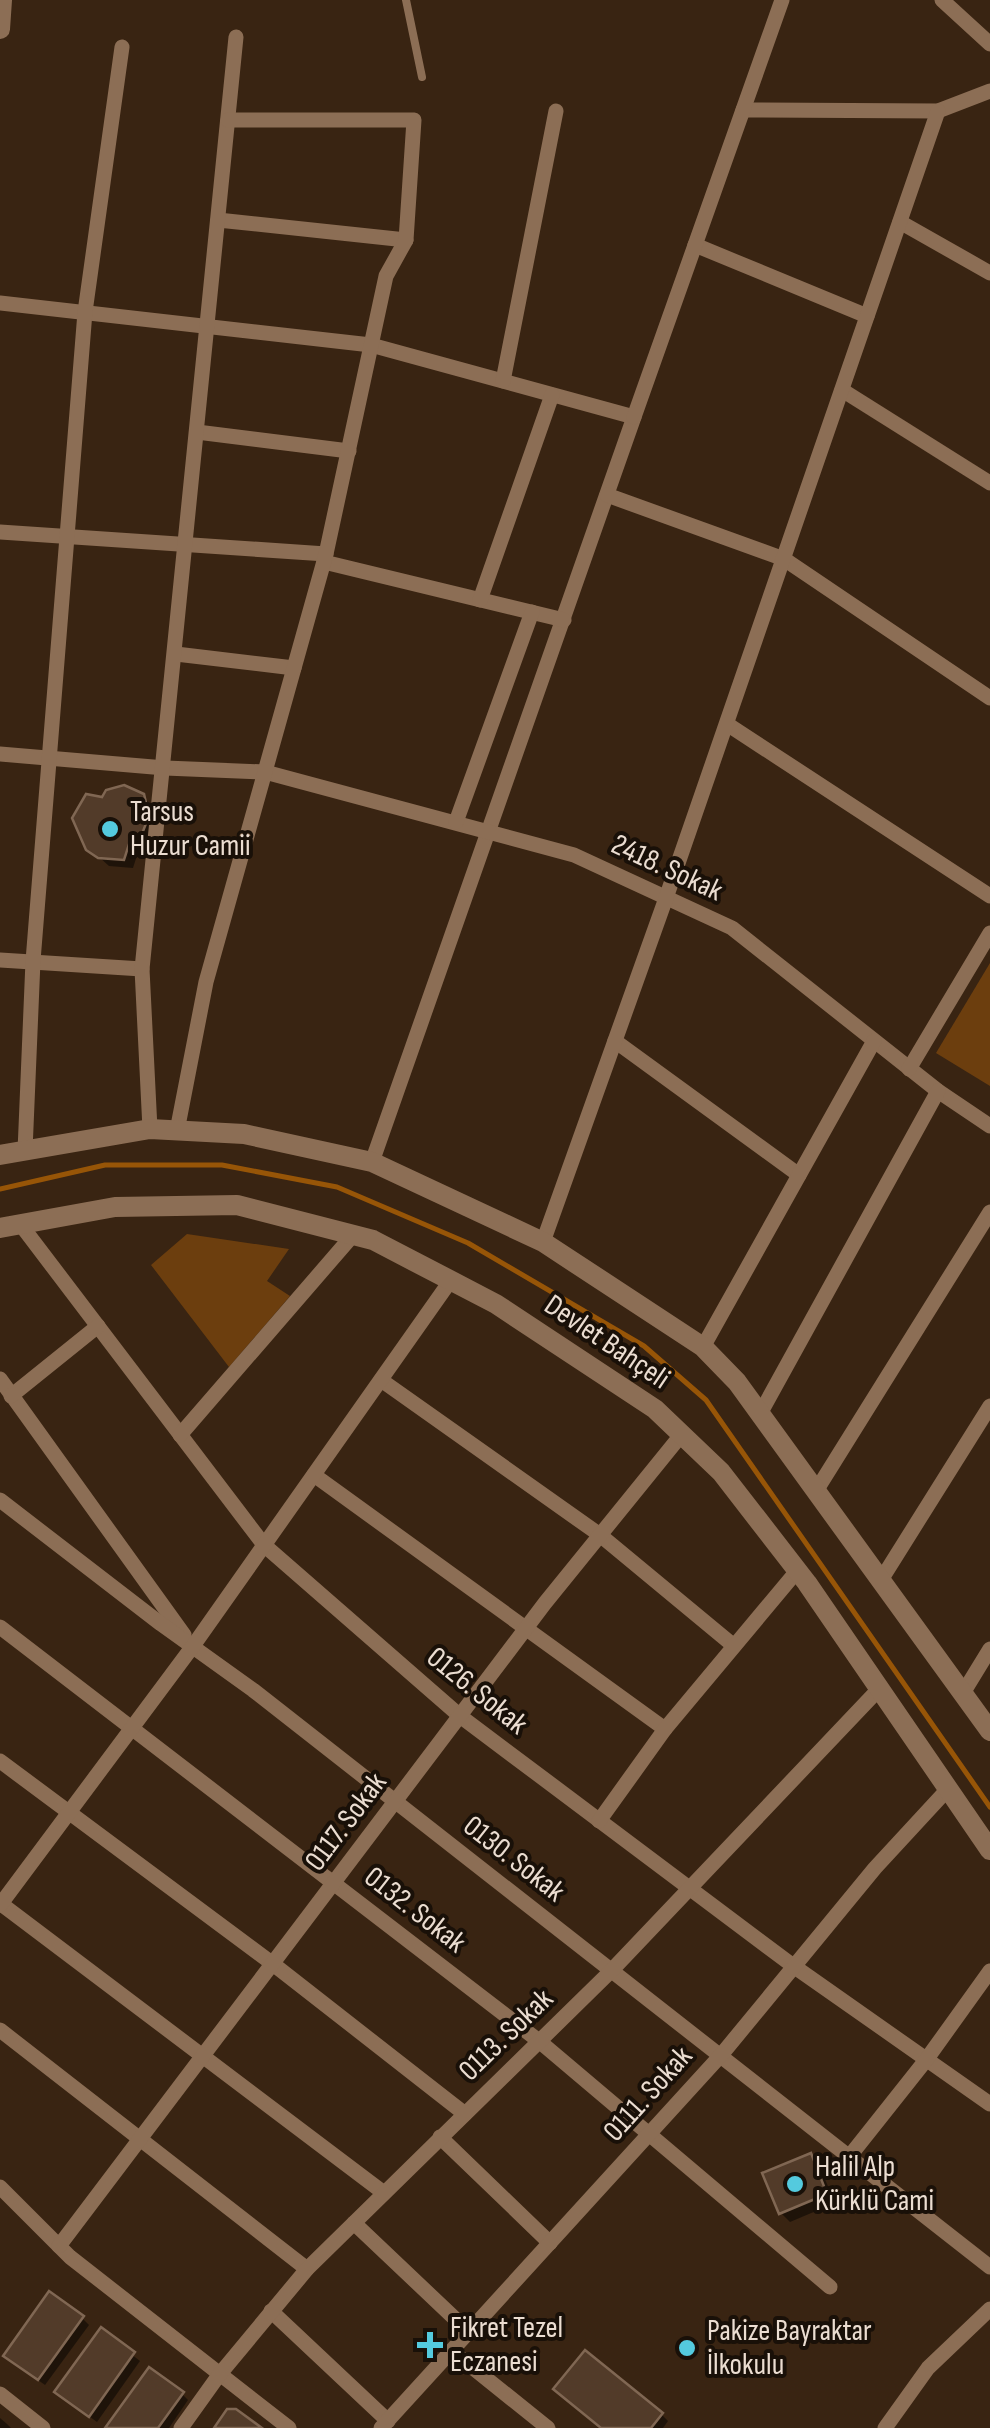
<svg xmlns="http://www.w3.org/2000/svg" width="990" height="2428" font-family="'Sofia Sans Condensed',sans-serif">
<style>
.green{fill:#6c3e0e}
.shadow{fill:#0007}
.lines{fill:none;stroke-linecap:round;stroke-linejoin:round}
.stream{stroke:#975507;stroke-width:5}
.building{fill:#523b29;stroke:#806753;stroke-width:2.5}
.service{stroke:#8c6e55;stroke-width:8}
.minor{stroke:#8c6e55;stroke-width:15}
.tertiary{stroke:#8c6e55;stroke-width:20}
.poi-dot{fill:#54cade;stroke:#191008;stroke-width:4}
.labels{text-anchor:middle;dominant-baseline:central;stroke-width:8;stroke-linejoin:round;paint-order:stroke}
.poi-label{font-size:30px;fill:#ebddd1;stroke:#191008;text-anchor:start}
.street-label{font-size:30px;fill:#ebddd1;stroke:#191008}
</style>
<rect width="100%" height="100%" fill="#392412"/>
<g class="green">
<path d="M990,963v123l-54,-33z"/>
<path d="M187,1234l102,15 -22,32 23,15 -61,71 -78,-102z"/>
</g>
<g class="shadow">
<path d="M142,796l10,10 -3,42 -10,1 -6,19 -24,-2 -20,-18z"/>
<path d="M810,2156l9,9 16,38 -45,19 -9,-9z"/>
<path d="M82,2318l7,7 -44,60 -32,-23z"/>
<path d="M101,2331l39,30 -43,61 -33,-24z"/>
<path d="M585,2353l77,62 6,6 -5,7h-60z"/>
<path d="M182,2394l6,6 -19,28h-61z"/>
<path d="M0,2418l7,6 4,4h-11z"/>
</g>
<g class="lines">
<path class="stream" d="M0,1189l105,-24h117l115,22 131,56 176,103 62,54 284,407"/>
</g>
<g class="building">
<path d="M124,785l20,9 5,22 -9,23 -10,2 -6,19 -26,-2 -12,-8 -14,-32 14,-24 16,3 4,-7z"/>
<path d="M811,2153l16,41 -48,20 -17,-41z"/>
<path d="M49,2291l35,25 -46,64 -35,-24z"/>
<path d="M101,2327l34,25 -46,65 -35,-25z"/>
<path d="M585,2350l78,63 -12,15h-50l-48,-39z"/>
<path d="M149,2367l35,25 -26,36h-53z"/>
<path d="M227,2409h9l26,19h-48z"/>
</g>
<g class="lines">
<path class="service" d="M406,0l16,77"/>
<g class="minor">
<path d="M942,0l48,44"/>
<path d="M743,110l195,1 52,-20"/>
<path d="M218,220l188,20"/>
<path d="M900,222l90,51"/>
<path d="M695,245l172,71"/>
<path d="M0,303l371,42 263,72 -262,745"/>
<path d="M503,381l53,-270"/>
<path d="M842,390l148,93"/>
<path d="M634,417l148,-417"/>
<path d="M197,432l152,19"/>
<path d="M607,495l177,64 206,139"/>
<path d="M0,532l326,22"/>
<path d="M324,562l240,58"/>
<path d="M480,600l72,-205"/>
<path d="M176,654l118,14"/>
<path d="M727,724l263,172"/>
<path d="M0,754l165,14 100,4 309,83 158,73 206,163 52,35"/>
<path d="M456,822l76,-210"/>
<path d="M0,960l142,9"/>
<path d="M615,1041l184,134"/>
<path d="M909,1069l81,-136"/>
<path d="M150,1129l-8,-160 94,-932"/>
<path d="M177,1131l29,-149 120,-428 60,-278 20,-36 8,-120h-186"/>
<path d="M25,1151l8,-190 52,-649 37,-265"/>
<path d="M21,1225l243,320 196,171 332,249 198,139"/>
<path d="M543,1242l123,-344 272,-787"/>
<path d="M703,1347l171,-306"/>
<path d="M0,1379l184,256"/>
<path d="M381,1380l219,155 134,111"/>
<path d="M11,1396l87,-70"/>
<path d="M760,1414l178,-323"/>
<path d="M180,1435l173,-200"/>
<path d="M314,1475l351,254"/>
<path d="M816,1491l174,-279"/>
<path d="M0,1500l161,124 92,66 737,577"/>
<path d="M881,1580l109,-174"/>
<path d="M0,1627l539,414 291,246"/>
<path d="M963,1693l27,-44"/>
<path d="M0,1761l273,203 192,150"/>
<path d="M599,1821l66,-92 132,-158"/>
<path d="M0,1903l384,290"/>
<path d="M0,1905l193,-259 258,-366"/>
<path d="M0,2030l307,239"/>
<path d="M440,2137l110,106"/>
<path d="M849,2157l77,-97 64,-89"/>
<path d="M0,2187l70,70 219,171"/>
<path d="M354,2223l115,109"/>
<path d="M59,2246l486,-643 137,-169"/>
<path d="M271,2311l117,110"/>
<path d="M452,2351l96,77"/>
<path d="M0,2394l43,34"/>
<path d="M181,2428l38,-53 88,-106 305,-299 267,-281"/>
<path d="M381,2428l341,-374 153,-186 72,-78"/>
<path d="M885,2428l43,-60 62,-59"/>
</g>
<g class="tertiary">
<path d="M0,29l2,-29"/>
<path d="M0,1155l150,-26 94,5 128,28 171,80 160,105 34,35 253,349"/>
<path d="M0,1228l115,-21 122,-2 136,35 123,64 159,105 66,63 86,111 183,267"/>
</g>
</g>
<g class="poi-dot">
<circle cx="110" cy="829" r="10"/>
<circle cx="795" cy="2184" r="10"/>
<path d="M425 2330h10v10h10v10h-10v10h-10v-10h-10v-10h10z"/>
<circle cx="687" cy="2348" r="10"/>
</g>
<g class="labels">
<g class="poi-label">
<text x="130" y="812">Tarsus<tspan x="130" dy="34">Huzur Camii</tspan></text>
<text x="815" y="2167">Halil Alp<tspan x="815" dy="34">Kürklü Cami</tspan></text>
<text x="450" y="2328">Fikret Tezel<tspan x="450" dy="34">Eczanesi</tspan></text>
<text x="707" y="2331">Pakize Bayraktar<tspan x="707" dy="34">İlkokulu</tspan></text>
</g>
<g class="street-label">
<text transform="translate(667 868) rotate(25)">2418. Sokak</text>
<text transform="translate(607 1342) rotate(34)">Devlet Bahçeli</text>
<text transform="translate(477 1691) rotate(39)">0126. Sokak</text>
<text transform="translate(346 1822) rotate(-53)">0117. Sokak</text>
<text transform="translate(514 1859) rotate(38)">0130. Sokak</text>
<text transform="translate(415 1910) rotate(38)">0132. Sokak</text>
<text transform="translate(506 2035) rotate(-44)">0113. Sokak</text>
<text transform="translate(648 2094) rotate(-48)">0111. Sokak</text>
</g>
</g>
</svg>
